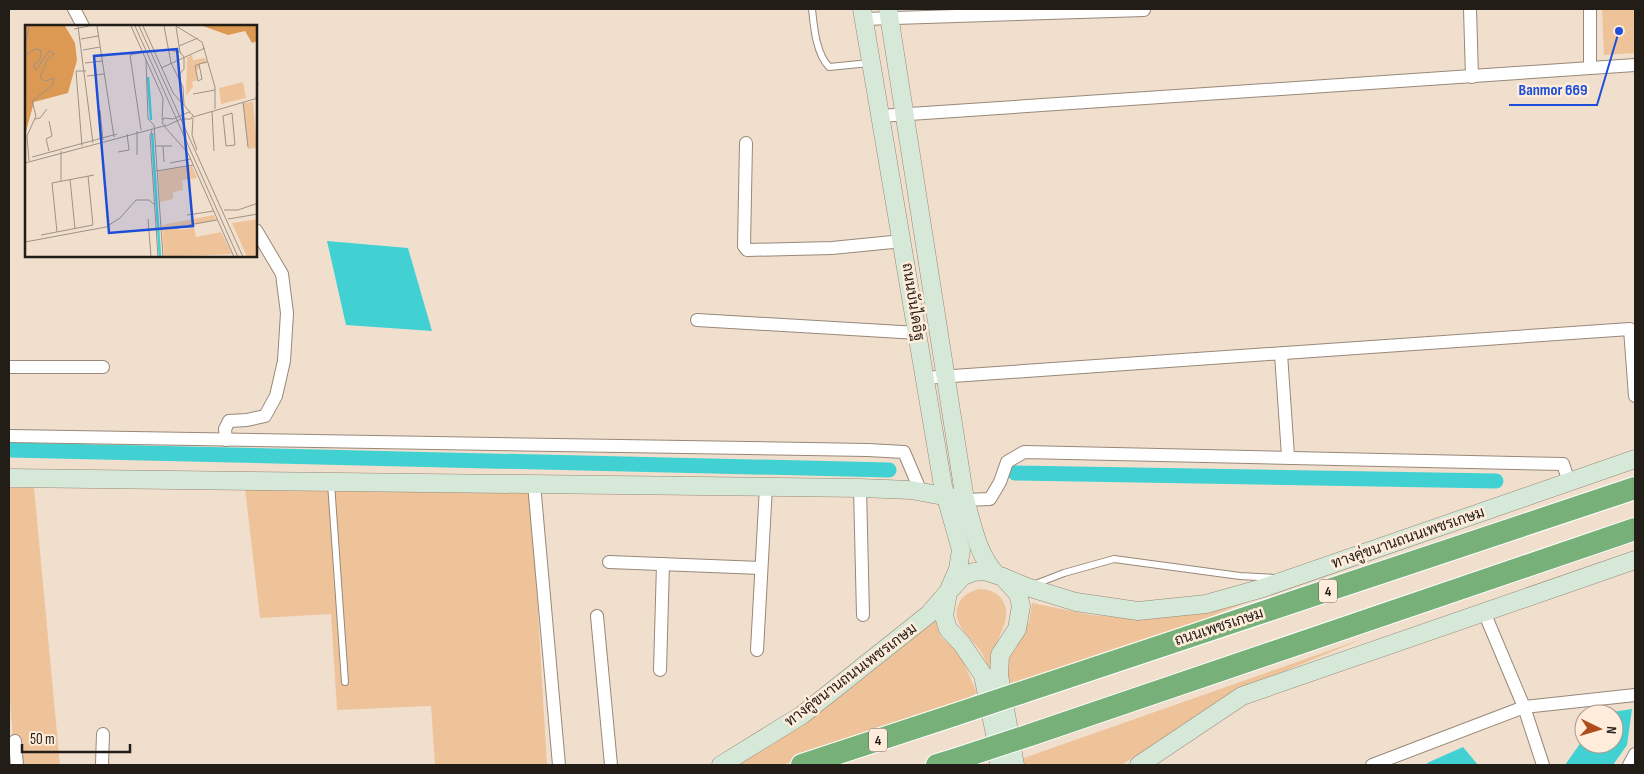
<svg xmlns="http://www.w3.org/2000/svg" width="1644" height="774" font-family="'Sofia Sans Condensed',Sarabun,sans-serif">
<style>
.green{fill:#eec39a}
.water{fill:#42d1d3}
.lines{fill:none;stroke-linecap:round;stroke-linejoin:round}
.canal{stroke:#42d1d3;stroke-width:15}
.lane-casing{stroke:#988878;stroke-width:8}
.street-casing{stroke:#988878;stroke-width:14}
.secondary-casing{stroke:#988878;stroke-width:19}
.highway-casing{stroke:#fff;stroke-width:24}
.lane{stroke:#fff;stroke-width:6}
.street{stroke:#fff;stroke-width:12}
.secondary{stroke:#d6e8d7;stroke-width:18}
.highway{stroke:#77b179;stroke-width:22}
.highway-bridge-casing{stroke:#fff;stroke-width:24;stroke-linecap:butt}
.highway-bridge{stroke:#77b179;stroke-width:22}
.labels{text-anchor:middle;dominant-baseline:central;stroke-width:5;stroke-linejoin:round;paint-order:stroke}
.shield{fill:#ffecdb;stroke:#655b52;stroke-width:1}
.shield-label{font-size:14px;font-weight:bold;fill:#231d17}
.street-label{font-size:15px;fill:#231d17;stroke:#ffecdb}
.inset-river{fill:none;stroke:#42d1d3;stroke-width:2.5}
.inset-road{fill:none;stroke:#9f9185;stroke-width:1}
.view{fill:#1d4ed8;fill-opacity:0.15;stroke:#1d4ed8;stroke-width:2.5}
.inset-edge{fill:none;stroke:#231d17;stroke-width:2.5}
.leader{fill:none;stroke:#1d4ed8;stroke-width:2}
.callout-dot{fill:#1d4ed8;stroke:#ffecdb;stroke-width:2}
.callout-label{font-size:16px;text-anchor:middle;font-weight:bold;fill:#1d4ed8;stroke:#ffecdb;stroke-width:5;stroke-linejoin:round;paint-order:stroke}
</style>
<rect width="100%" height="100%" fill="#f1dfce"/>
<g class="green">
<path d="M1602,9h33v44l-31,2z"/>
<path d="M9,488h25l26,277h-45l-6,-76z"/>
<path d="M245,488l286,5 16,272h-112l-4,-59 -94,4 -6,-96 -71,4z"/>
<path d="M1287,586l-162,65 -102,33 -15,-1 -1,-23 22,-38 3,-19 59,12 51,4z"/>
<path d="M980,589c7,0 13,2 18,6 19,17 0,40 -5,58 -2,9 -1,19 -2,28 -2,-8 -4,-18 -8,-26 -9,-17 -36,-31 -23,-54 5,-7 11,-10 20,-12z"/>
<path d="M936,619l4,17 20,18 17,39 -22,12 -173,60h-45c73,-39 135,-94 199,-146z"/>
<path d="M1365,638l-112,46 -132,81h-97l-3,-6z"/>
</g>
<g class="water">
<path d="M327,241l81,7 24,83 -86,-6z"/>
<path d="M1632,709l-5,36 -14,20h-48l19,-27v6h30v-30h-15z"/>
<path d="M1463,747l15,18h-50l-1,-2z"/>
</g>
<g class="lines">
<g class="canal">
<path d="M9,450l880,20"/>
<path d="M1015,473l481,8"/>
</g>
<g class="lane-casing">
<g id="lane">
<path d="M812,9c2,19 4,44 17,58l41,-4"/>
<path d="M331,483l14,199"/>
<path d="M1033,585l31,-12 50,-14 126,17 35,2"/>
</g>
</g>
<g class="street-casing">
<g id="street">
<path d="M74,9l9,17"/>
<path d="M1470,9l2,68"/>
<path d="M1590,9v59"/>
<path d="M864,19l280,-9"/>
<path d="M880,116l755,-51"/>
<path d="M746,143l-2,103 3,4 85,-2 71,-7"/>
<path d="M697,320l221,13"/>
<path d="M1281,354l7,102"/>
<path d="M9,367h94"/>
<path d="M924,378l706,-49 5,67"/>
<path d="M9,436l859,14 36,2 17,40"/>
<path d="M226,440l-1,-11 4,-8 18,-1 18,-4 11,-20 8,-35 3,-48 -5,-39 -26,-44"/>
<path d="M534,484l25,281"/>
<path d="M860,488l3,127"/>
<path d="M965,500l25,-1 10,-17 7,-20 17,-10 539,12 6,18"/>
<path d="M609,562l152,6"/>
<path d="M1484,612l40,95 19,58"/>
<path d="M597,616l14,149"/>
<path d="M757,650l9,-164"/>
<path d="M660,670l3,-106"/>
<path d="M15,741l2,24"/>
<path d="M102,765l1,-31"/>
<path d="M1372,765l152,-58 111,-12"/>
<path d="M1629,765l6,-11"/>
</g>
</g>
<g class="secondary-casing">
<g id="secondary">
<path d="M888,9l77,491c8,26 12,53 30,73"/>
<path d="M9,478l851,10 51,2 54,10"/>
<path d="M1003,577l24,10 49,15 62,9 68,-7 57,-16 372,-129"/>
<path d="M721,765l81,-50 127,-101 19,-22 10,-23 3,-19 -18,-64 -81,-477"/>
<path d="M999,765v-11l-16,-79 -21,-31 -14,-15 -4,-13 4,-24 15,-16 11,-4 10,-1 19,6 15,17 3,12 -4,23 -17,26 -1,20 16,90"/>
<path d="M1139,765l103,-69 393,-136"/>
</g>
</g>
<g class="highway-casing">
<g id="highway">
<path d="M1020,693l615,-205"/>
<path d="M1030,735l605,-206"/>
<path d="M802,765l152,-50"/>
<path d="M937,765l20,-6"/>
</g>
</g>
<use href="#lane" class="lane"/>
<use href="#street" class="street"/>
<use href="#secondary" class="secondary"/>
<use href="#highway" class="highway"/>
<g class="highway-bridge-casing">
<g id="highway-bridge">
<path d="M954,715l66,-22"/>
<path d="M957,759l73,-24"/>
</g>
</g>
<use href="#highway-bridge" class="highway-bridge"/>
</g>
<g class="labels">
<g class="shield">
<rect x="1319" y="579.5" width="18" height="23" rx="4"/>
<rect x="869" y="728.5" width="18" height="23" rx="4"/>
</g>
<g class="shield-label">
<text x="1328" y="591">4</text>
<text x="878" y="740">4</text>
</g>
<g class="street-label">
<text transform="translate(913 302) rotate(81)">ถนนบันไดอิฐ</text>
<text transform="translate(1408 538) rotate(-19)">ทางคู่ขนานถนนเพชรเกษม</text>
<text transform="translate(1219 627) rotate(-18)">ถนนเพชรเกษม</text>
<text transform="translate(851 675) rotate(-37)">ทางคู่ขนานถนนเพชรเกษม</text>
</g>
</g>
<g transform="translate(25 25)">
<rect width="232" height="232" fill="#f1dfce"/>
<path d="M167,30l1,5 12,-2 2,5 -7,1v5l-4,1 1,10 -5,2 1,5 -7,9 1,-38zM218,57l3,16 -25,6 -2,-16zM228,77l4,46 -9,1 -5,-46zM167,141l5,12 -15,2 1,10 -10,2v7l-13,3 -2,-31zM189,190l2,5 -38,7 1,3 15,-2 2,9 25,-5 11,22 -68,3 -2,-32zM232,194v38h-10l-15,-34z" fill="#eec39a"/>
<path d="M0,1h40l10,17 2,17 -9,33 -34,9 -9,33zM178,1h54v15l-5,2 -7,-12 -17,4z" fill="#dc9953"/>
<path class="inset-river" d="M123,52l3,43M127,108l8,124"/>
<path class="inset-road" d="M53,1l15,117M72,1l17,111M106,1l32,72 -1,22M110,1l103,231M114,1l104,231M118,1l30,67 17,19M139,1l7,37 12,24 1,18M151,1l26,16 13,45v22M151,2l4,25M49,4l15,-3M56,14l17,-3M154,21l19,-8M0,23l4,-22M58,25l17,-3M144,25l11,2 4,5v12l-6,7M0,31l10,-7 6,1 -1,10 -7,5 3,5 13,-19 5,3 -7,6 -7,17 5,4 9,-3 -1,7 -21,16 4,15 -9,20 2,25M121,35l2,59 6,6 9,132M60,38l17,-2M174,39l3,15 -4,2 -3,-15 4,-2 8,-2M136,43l44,-20M62,51l17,-2M168,69l22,-4M231,73l2,-16M218,77l5,45M75,85l3,30M187,86l2,40M164,87l4,3 -2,4h-10l-15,7 -4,-3 2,-5 9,1zM207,88l3,32 -9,1 -3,-30zM168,92l65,-19M168,93l-1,17 5,15M10,94l5,-1 7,-9M116,105l-11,-75 13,-3M127,105l-2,6 8,121M112,106v24M57,121l-6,-75h10M130,121h17M138,121l1,16M24,126l-3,-12 6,-3 -3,-15M36,126v30M93,127l11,-2 -2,-16M7,132l85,-23M0,138l139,-37 24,27 46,104M145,138l21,-4M131,146l37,-6M45,154l5,50M199,185h14l20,-7M162,190l27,-4M123,194l3,38M203,194l30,-5M164,200l28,-5M32,207l-5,-49 42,-8M16,210l52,-10 -5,-49M0,217l81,-15 14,-9 16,-18h13l6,5"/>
<path class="view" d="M152,24l16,177 -84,7 -15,-177z"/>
<rect width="232" height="232" class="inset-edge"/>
</g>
<path class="leader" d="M1619 31L1597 105H1509"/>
<circle class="callout-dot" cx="1619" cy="31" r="5"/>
<g class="callout-label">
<text x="1553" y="95">Banmor 669</text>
</g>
<rect width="1644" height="774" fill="none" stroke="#231d17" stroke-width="20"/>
<g transform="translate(1599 729) rotate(95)"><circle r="24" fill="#ffecdb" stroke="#a7998d"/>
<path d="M0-4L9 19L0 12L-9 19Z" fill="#b04b1b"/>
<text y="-8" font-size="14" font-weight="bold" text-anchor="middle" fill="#231d17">N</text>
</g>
<path d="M22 744v8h108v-8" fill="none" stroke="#231d17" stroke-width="2.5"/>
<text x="30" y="744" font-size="15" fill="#231d17" stroke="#ffecdb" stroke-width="4" paint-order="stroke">50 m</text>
</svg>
